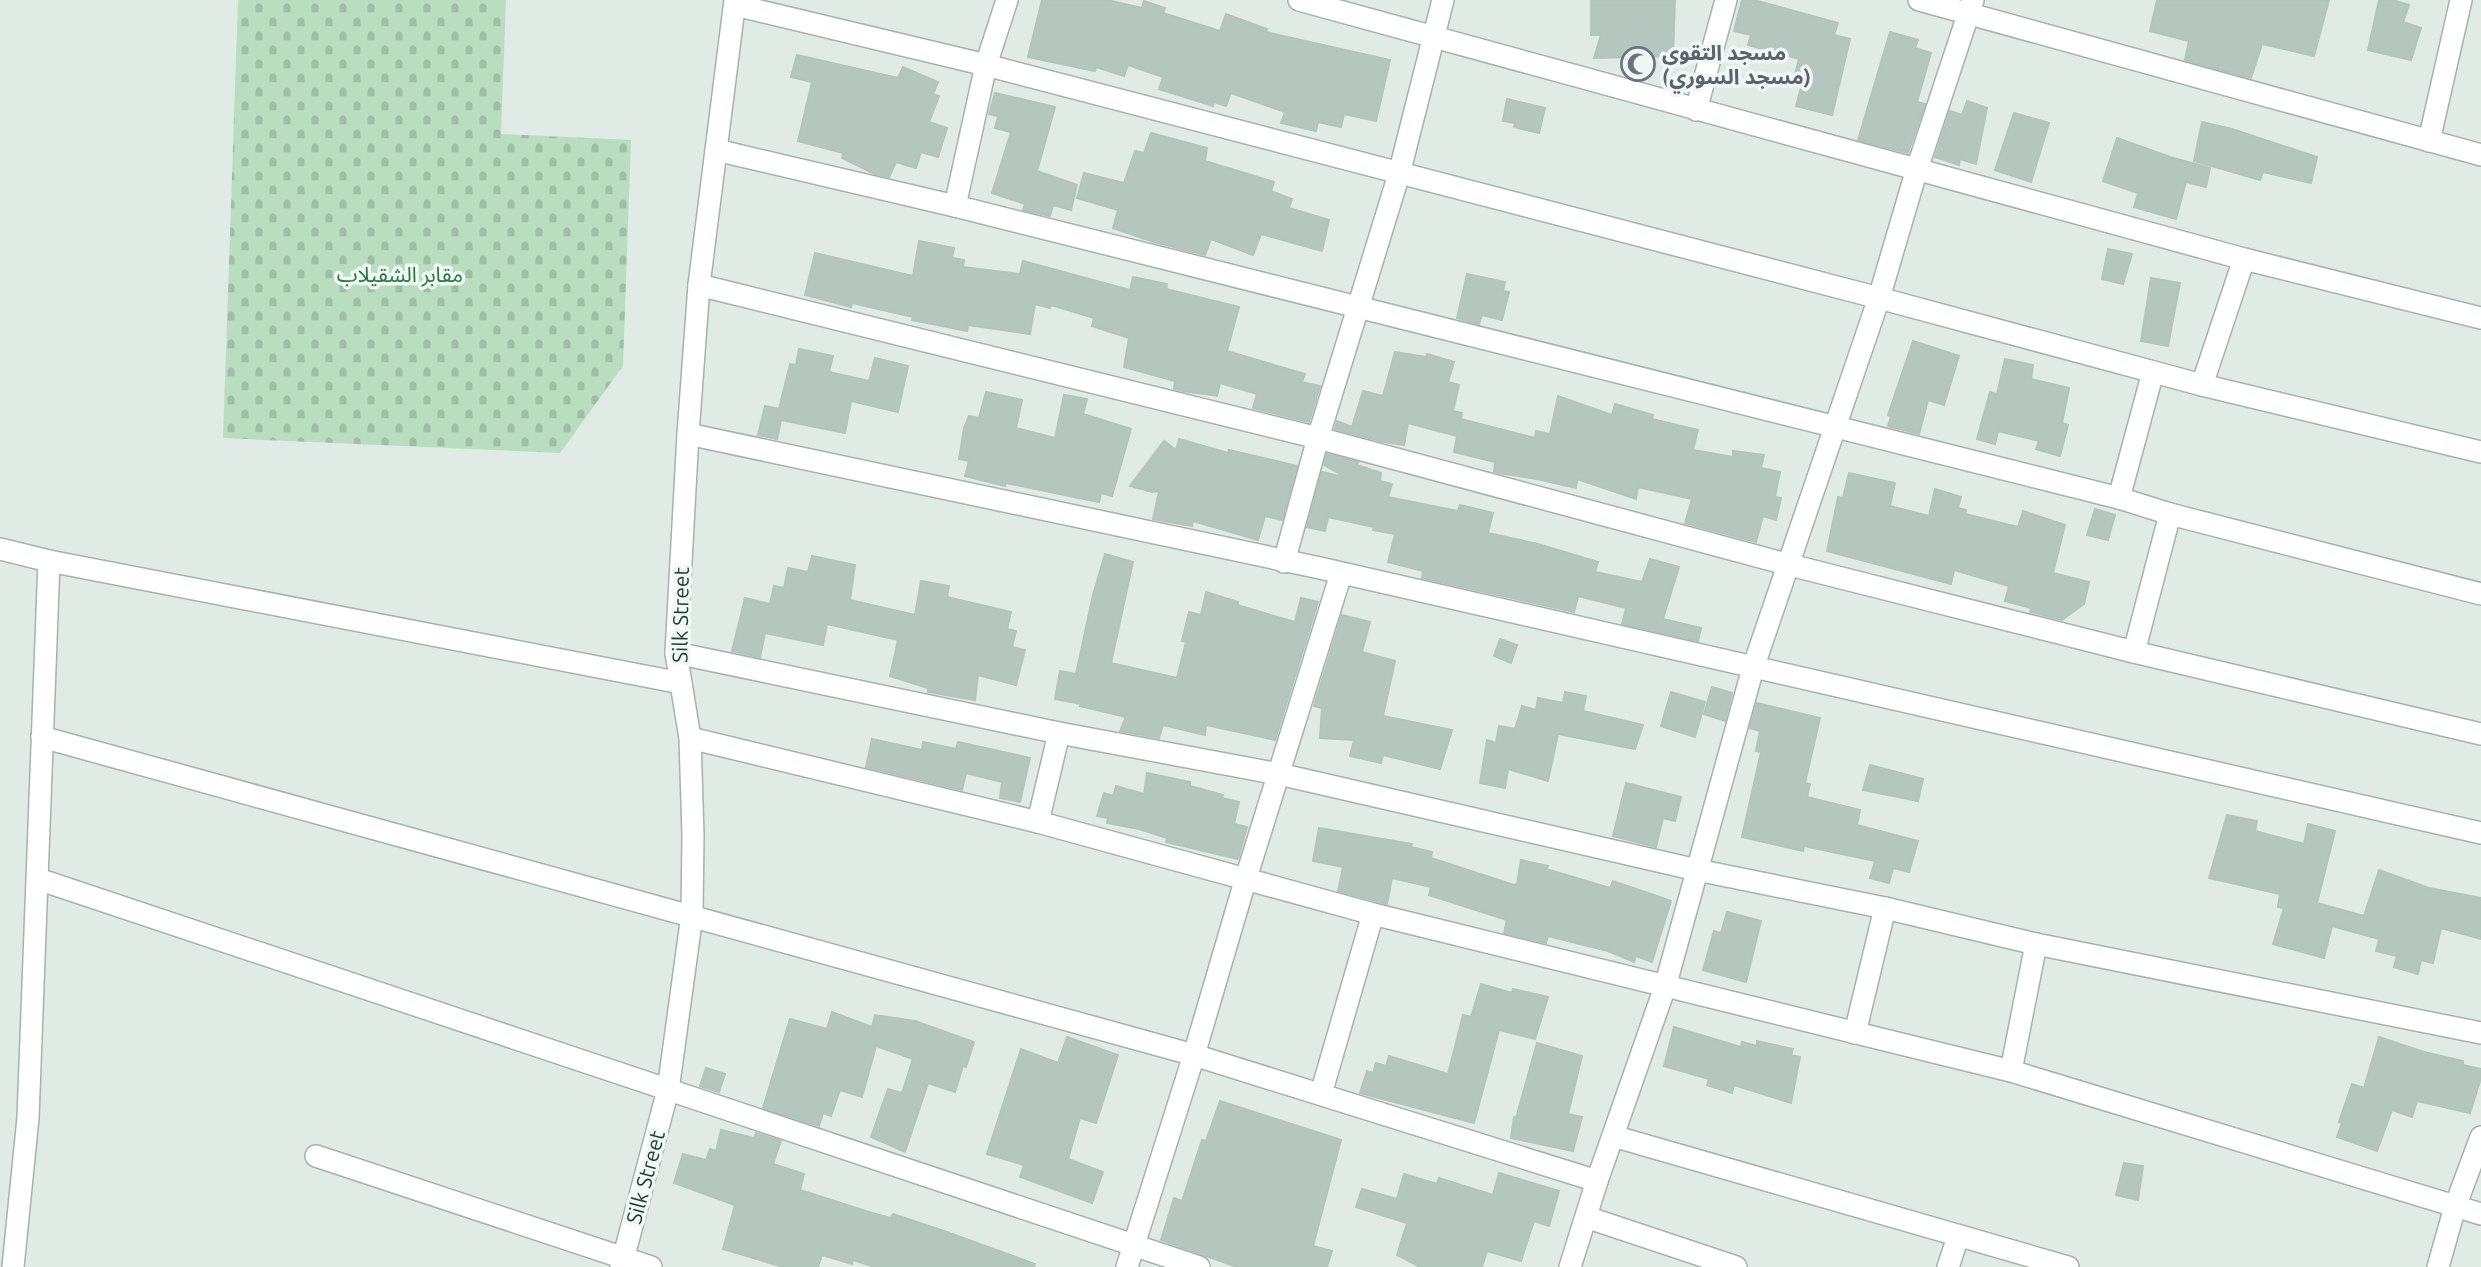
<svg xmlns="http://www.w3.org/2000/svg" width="2481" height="1267" font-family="Ubuntu,'Noto Sans Arabic',sans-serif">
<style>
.cemetery{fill:url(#cemetery-stones)}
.building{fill:#b5c6be;stroke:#b2c5bc;stroke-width:2}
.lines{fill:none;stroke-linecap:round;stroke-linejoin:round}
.minor-casing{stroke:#a3b3ad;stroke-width:24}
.tertiary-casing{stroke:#a3b3ad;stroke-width:24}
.minor{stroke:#fff;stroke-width:21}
.tertiary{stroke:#fff;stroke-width:21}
.labels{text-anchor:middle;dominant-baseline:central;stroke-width:7;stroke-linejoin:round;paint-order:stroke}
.worship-label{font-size:21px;font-weight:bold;fill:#5b616d;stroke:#f0f8f4;text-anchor:start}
.park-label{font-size:21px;fill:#297541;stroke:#f0f8f4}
.street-label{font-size:21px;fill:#203c33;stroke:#f0f8f4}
</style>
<defs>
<pattern id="cemetery-stones" width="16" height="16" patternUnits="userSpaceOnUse" patternTransform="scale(1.75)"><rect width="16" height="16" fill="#b8debf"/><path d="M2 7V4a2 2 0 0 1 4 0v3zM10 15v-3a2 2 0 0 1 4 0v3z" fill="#9ebfa5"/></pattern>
</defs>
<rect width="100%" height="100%" fill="#e0ebe6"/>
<path class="cemetery" d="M238,0h268l-5,134 130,6 -8,226 -63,87 -337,-15z"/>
<g class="building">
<path d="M1042,0h65l35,8 2,-7 21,7 -2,5 57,18 6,-17 41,15 -1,3 124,28 -14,61 -32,-7 -3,13 -23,-5 -2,9 -35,-8 4,-11 -54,-19 -5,13 -12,-4 -1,4 -54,-17 4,-12 -35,-12 -4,11 -28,-9 -1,4 -67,-14z"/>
<path d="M1591,0h84l-2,56 -79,2 7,-23h-10z"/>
<path d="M1742,0h12l84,23 -4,12 16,4 -18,76 -36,-9 8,-29 -9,-3 4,-15 -51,-14 3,-10 -17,-4z"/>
<path d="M2157,0h172l-15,56 -52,-12 -11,34 -66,-18 4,-19 -39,-10z"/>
<path d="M2379,0h14l16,5 -6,17 18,6 -10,32 -43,-10z"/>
<path d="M1890,32l28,8 -3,8 16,5 -14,49 8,2 -17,49 -50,-13z"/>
<path d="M797,55l101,23 5,-11 35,15 -5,12 6,2 -10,26 18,6 -9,29 -17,-5 -5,16 -20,-6 -7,15 -14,-3 -33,-16 1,-5 -45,-12 14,-59 -21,-5z"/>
<path d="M995,93l60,14 -18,64 40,14 -6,25 -18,-5 -3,11 -27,-6 2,-6 -33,-11 19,-61 -16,-4 3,-12 -9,-2z"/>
<path d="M1507,99l38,9 -6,25 -25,-6 1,-4 -12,-2z"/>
<path d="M1967,101l20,7 -11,56 -16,-5 -1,6 -24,-8 15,-46 12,4z"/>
<path d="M2014,113l35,10 -18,59 -36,-12z"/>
<path d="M2202,122l30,7 85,28 -6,26 -48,-11 -3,8 -66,-19z"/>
<path d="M1151,133l56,15 -2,13 69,21 -3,9 21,8 -3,9 40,12 -7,31 -61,-17 -8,21 -42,-16 -6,16 -51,-13 -41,-14 5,-18 -41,-12 7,-25 40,10 11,-32 9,2z"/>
<path d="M2117,138l53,19 40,11 -4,19 -20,-5 -10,37 -42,-12 4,-14 -35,-12z"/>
<path d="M919,241l35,7 -2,10 12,2 -1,7 57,7 3,-13 107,29 3,-13 34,7 -1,5 73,18 -12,44 78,23 -3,8 18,4 -11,36 -56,-14 4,-14 -37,-11 -3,13 -34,-5 -9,-2 1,-8 -51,-14 5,-29 -37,-12 2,-8 -43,-13 -1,3 -15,-4 -5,30 -62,-9 -1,6 -55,-11 1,-3 -61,-14 -1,4 -46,-12 10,-42 98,23z"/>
<path d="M2108,249l24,5 -9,30 -21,-5z"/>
<path d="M1467,274l38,8 -2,9 6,1 -7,28 -20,-5 -3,9 -22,-6z"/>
<path d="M2151,278l29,5 -12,63 -27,-5z"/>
<path d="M1913,341l46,15 -15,49 -16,-5 -9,34 -31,-8 3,-10 -3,-1z"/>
<path d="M799,349l34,7 -4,16 40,9 6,-23 33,8 -10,46 -47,-11 -6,32 -64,-13 -4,19 -19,-4 7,-29 14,3 11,-45 6,1z"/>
<path d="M1395,352l31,5 1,-3 27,8 -6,20 11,3 -6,26 9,2 -3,15 2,-9 74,19 1,-7 14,3 8,-38 54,19 3,-11 38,11 -1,4 46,11 -5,20 40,7v-6l31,4 -3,13 19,4 -5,25 6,1 -5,22 -13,-4 -7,26 -71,-19 7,-24 -54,-12 -2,12 -59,-20 -1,9 -39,-9 -38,-6 -5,-1 1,-10 -41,-10 3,-16 -49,-13 -4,22 -20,-3 -49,-13 2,-8 15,6 11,-36 20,5z"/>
<path d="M2005,359l28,6 -2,14 38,9 -7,35 6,2 -8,31 -24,-7 3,-8 -41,-10 -3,13 -18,-5 13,-47 7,2z"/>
<path d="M986,392l36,8 -6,28 39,10 9,-43 23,4 -4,15 48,15 -19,67 -11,-3 -2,9 -93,-19 -1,3 -40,-10 4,-15 -10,-2 5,-31 5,-12 10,2z"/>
<path d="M1179,439l49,14 1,-3 68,16 -15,54 -17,-4 -7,24 -65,-19 -1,5 -39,-7 6,-28 -7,1 -22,-6 34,-45 12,9z"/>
<path d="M1327,454l31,8 -1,3 24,8 -1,8 12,3 -4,13 70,14 2,-6 33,8 -5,20 50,11 60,18 -3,10 47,10 8,-23 29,8 -16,52 38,9 -3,13 -76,-17 4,-16 -48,-12 -4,16 -152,-34 1,-7 -35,-9 7,-28 -22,-4 1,-3 -46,-10 -3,14 -18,-4 15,-55 17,4 1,-2 -16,-9z"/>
<path d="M1849,473l46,10 -5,23 39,10 6,-27 26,8 -3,11 8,2 -1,4 53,13 5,-16 42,14 -12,48 36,9 -5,22 -22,16 -32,-8 1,-4 -26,-7 4,-15 -55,-16 -3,14 -124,-33 11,-54 5,1z"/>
<path d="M2095,509l20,6 -7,25 -21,-5z"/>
<path d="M1105,554l28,8 -22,101 66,15 9,-36 -4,-1 7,-29 12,3 5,-23 32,10 -1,3 58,17 6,-24 17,4 -43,138 -69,-15 -1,10 -42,-10 -4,13 -39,-7 6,-14 -46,-11 1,-2 -26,-5 5,-28 16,3 17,-79z"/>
<path d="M812,556l43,9 -5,35 65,15 6,-34 28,5 -2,11 64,15 -4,17 9,2 -4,16 13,3 -9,35 -38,-10 -3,25 -47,-8v-4l-38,-12 8,-36 -71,-16 -4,21 -58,-12 -5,24 -28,-6 13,-53 25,6 4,-18 10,2 4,-20 20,4z"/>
<path d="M1342,615l28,7 -8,30 33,9 -12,55 69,14 -12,39 -57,-14 -2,8 -31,-7 4,-16 -34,-2 2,-30 -8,-2z"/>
<path d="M1500,639l17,6 -6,18 -17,-7z"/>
<path d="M1712,687l20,6 -7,28 -21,-7z"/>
<path d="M1565,692l21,4 -3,15 60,14 -8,24 -77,-15 -10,47 -40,-12 -3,19 -25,-5 7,-43 9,3 3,-17 16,3 7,-23 14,4 2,-12 25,5z"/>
<path d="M1671,692l34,10 -10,35 -34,-11z"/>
<path d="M1757,703l63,15 -15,65 5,1 -3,13 53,13 -3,15 61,16 -9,31 -16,-4 -4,15 -19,-5 5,-17 -71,-15 -1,5 -61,-14 19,-85 -5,-1 4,-20 -10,-3z"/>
<path d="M872,739l50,11 1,-8 33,7 2,-7 72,16 -10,44 -20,-4 2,-16 -36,-9 -4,17 -96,-23z"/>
<path d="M1870,765l53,14 -5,22 -55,-11z"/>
<path d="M1147,773l43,9v4l33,9 -1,3 17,4 -5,22 13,3 -9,32 -72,-17 1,-4 -28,-9 -32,-6 1,-5 -11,-2 7,-23 9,3 3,-10 28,8z"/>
<path d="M1626,783l55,14 -6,24 -12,-3 -7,29 -43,-11z"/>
<path d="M2227,815l30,6 -2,10 49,13 4,-20 27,7 -18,72 47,13 15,-46 50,18 52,10v41l-40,-11 -8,35 -12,-3 -3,14 -24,-7 3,-11 -21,-5 3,-12 -47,-13 -8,32 -51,-14 11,-36 -6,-1 2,-13 -71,-16z"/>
<path d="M1319,828l93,16 -1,3 21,5 -1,6 83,27 3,-1 4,-24 27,6 -2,3 64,19 3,-7 58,20 -19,61 -16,-6 -2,6 -26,-11 -60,-15 -2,7 -42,-10 3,-13 -78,-25 2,-8 -39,-9 -5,26 -49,-13 5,-24 -30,-6z"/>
<path d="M1727,912l34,9 -15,61 -43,-12 11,-39 7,2z"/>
<path d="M1481,984l31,9 1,-4 35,8 -13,42 -36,-9 -25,93 -114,-30 7,-22 6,2 3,-10 10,3 3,-10 59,18 15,-59 8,2z"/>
<path d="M832,1012l40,15 3,-12 40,6 59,21 -8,25 -3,-1 -8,26 -27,-9 -23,69 -34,-15 17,-48 14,4 11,-34 -37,-13 -14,51 -22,-7 -9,26 -8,-3 -4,13 -56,-18 27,-89 37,10z"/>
<path d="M1674,1027l67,20 1,-5 15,4v-5l36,8 -2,6 9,2 -9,46 -57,-18 -2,8 -25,-8 2,-6 -45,-13z"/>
<path d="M1067,1037l51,18 -22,68 -16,-5 -12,41 35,13 -11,31 -72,-26 4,-12 -37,-11 34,-105 37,14z"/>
<path d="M2379,1037l45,15 39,9v4l18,4v9l-11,35 -53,-12 -5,16 -20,-7 -15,41 -40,-14 5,-14 -3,-1 13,-38 12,4z"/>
<path d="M1537,1043l45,13 -14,58 14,3 -9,34 -62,-13 3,-21 2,1z"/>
<path d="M706,1068l19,6 -6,18 -19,-6z"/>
<path d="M1220,1101l121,39 -28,106 19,5 -5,16h-90l-76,-27 13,-42 8,3 20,-61 4,1z"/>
<path d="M721,1130l33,8 2,-5 25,8 -8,23 31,10 -4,16 72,23 19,5 2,-4 51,17 91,33 -1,3h-159l-22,-7 -1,4 -30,-9 -4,12h-35l-60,-18 12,-44 -61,-22 9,-29 23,6 4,-11 6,2z"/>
<path d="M2124,1163l19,3 -5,34 -22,-5z"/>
<path d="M1499,1173l60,18 -10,35 -15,-5 -13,40 -34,-10 -5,16h-62l-23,-12 10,-32 -51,-16 6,-18 35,10 7,-25 33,10 2,-6 54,17z"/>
</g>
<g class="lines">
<g class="minor-casing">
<g id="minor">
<path d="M1299,0l945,259 237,59"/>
<path d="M1919,0l562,155"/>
<path d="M735,5l251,60 893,233 323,87 279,67"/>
<path d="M1696,110l30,-110"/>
<path d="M2429,141l32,-141"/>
<path d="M716,150l239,56 1164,292 51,16 311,80"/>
<path d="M955,206l31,-141 21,-65"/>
<path d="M699,285l619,153 472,127 344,87 347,82"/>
<path d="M2202,385l42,-126"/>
<path d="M688,434l632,134 1161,265"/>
<path d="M2119,498l34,-126"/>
<path d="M0,549l49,12 632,122"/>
<path d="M1284,562l34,-124 81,-264 44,-174"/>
<path d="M2134,652l36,-138"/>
<path d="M676,653l383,80 220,41 418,96 188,38 151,36 445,89"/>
<path d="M42,737l1152,318 403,126"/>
<path d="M690,738l348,84 335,92 638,157 470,143"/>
<path d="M1038,822l21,-89"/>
<path d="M38,879l1161,388"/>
<path d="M1855,1033l30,-125"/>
<path d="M2011,1071l25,-127"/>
<path d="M1321,1094l52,-180"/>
<path d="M1613,1136l455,131"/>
<path d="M316,1156l335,111"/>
<path d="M1586,1217l150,50"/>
<path d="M13,1267l15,-149 21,-557"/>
<path d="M1127,1267l67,-212 52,-177 95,-304"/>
<path d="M1570,1267l27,-86 68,-194 88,-319 126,-370 38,-129 56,-169"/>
<path d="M1948,1267l10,-30"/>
<path d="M2438,1267l17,-60 26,-70"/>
</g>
</g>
<g class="tertiary-casing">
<path id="tertiary" d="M621,1267l47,-177 24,-175 1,-80 -3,-97 -14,-85 12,-219 11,-149 36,-285"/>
</g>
<use href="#minor" class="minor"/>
<use href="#tertiary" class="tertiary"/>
</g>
<defs>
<g id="mosque-ring" transform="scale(1.75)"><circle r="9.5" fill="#f0f8f4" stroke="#6b7280" stroke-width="1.5"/><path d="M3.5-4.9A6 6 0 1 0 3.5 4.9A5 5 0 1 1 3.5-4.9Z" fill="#6b7280"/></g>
</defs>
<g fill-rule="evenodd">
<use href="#mosque-ring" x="1638" y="64"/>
</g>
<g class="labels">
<g class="worship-label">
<text x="1662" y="52">مسجد التقوى<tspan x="1662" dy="24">(مسجد السوري)</tspan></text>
</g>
<g class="park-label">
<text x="400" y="274">مقابر الشقيلاب</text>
</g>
<g class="street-label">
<text transform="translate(680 615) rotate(-89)">Silk Street</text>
<text transform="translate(645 1177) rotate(-75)">Silk Street</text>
</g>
</g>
</svg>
